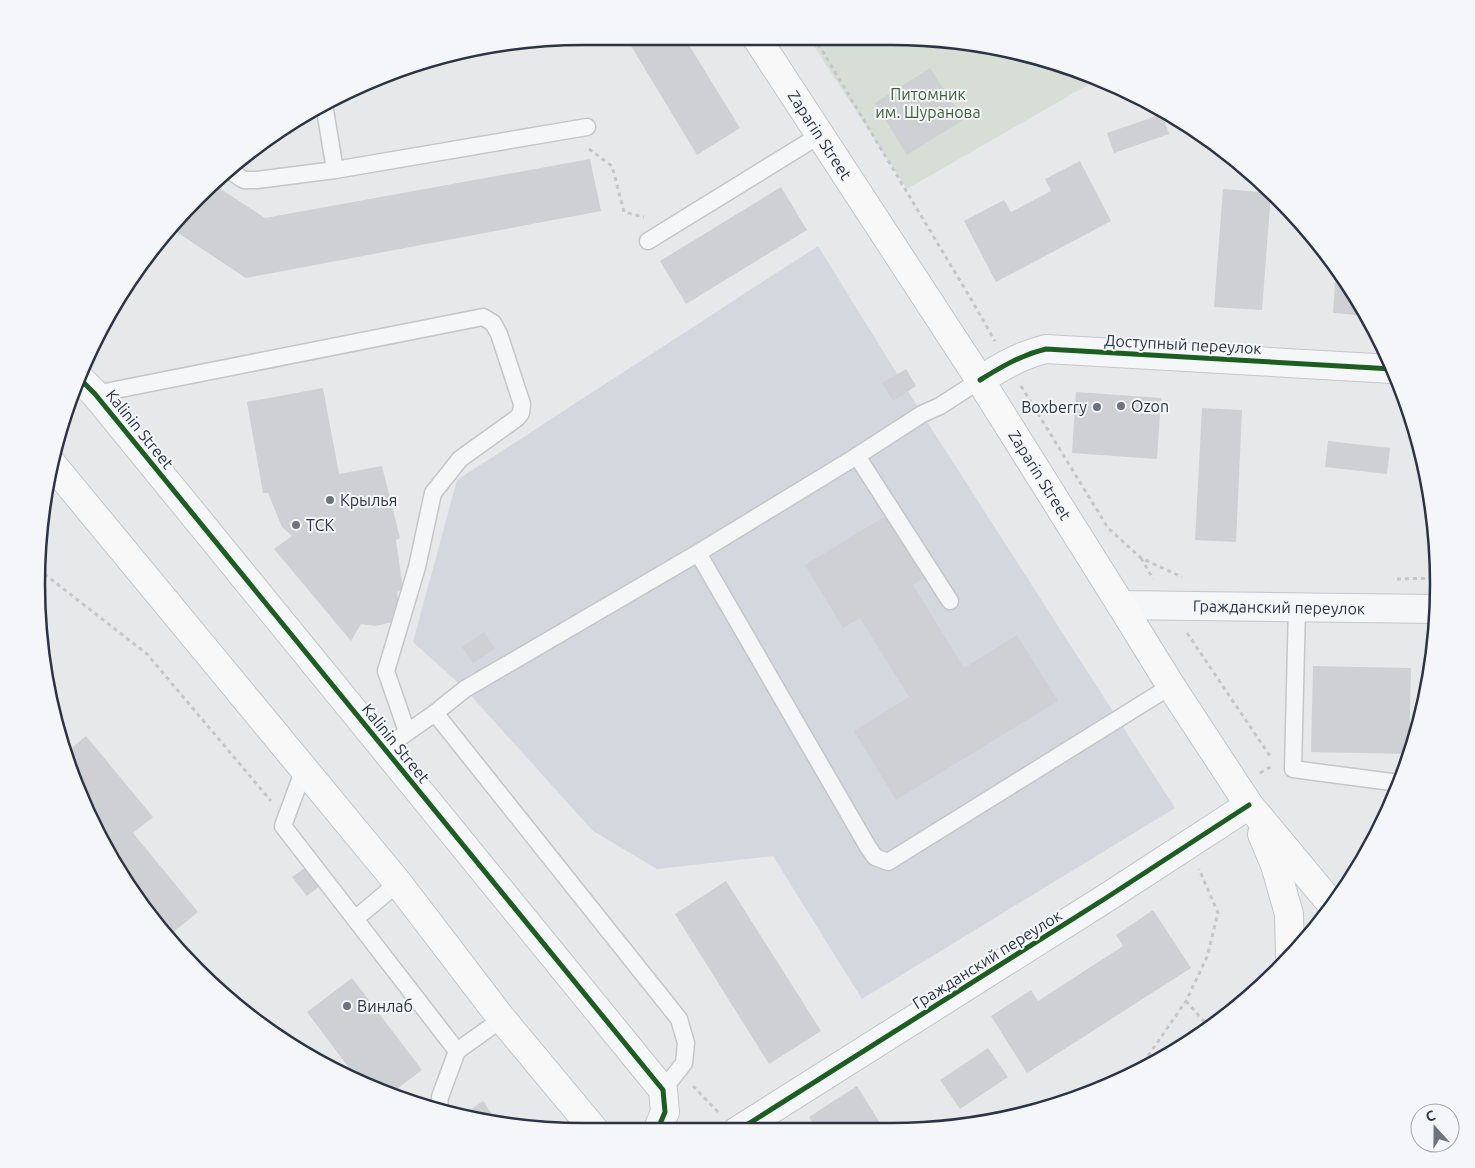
<svg xmlns="http://www.w3.org/2000/svg" width="1475" height="1168" font-family="Ubuntu,sans-serif">
<style>
.built{fill:#d4d7dd}
.green{fill:#d6ded6}
.building{fill:#ced0d3}
.lines{fill:none;stroke-linecap:round;stroke-linejoin:round}
.lane-casing{stroke:#c4c6c8;stroke-width:19}
.street-casing{stroke:#c4c6c8;stroke-width:30}
.primary-casing{stroke:#c2c5c8;stroke-width:30}
.path{stroke:#c5c6ca;stroke-width:3;stroke-dasharray:4 4;stroke-linecap:butt}
.lane{stroke:#f5f6f7;stroke-width:16}
.street{stroke:#f5f6f7;stroke-width:28}
.primary{stroke:#f8f8f8;stroke-width:28}
.cycleway-casing{stroke:#f4f6f9;stroke-width:8}
.cycleway{stroke:#1b5e20;stroke-width:5}
.poi-dot{fill:#6c737f;stroke:#f4f6f9;stroke-width:2}
.labels{text-anchor:middle;dominant-baseline:central;stroke-width:4;stroke-linejoin:round;paint-order:stroke}
.park-label{font-size:16px;fill:#3f6138;stroke:#f4f6f9}
.street-label{font-size:16px;fill:#2b3445;stroke:#f4f6f9}
.poi-label{font-size:16px;fill:#2b3445;stroke:#f4f6f9;text-anchor:start}
.rim{fill:none;stroke:#2b3445;stroke-width:2.5}
</style>
<rect width="100%" height="100%" fill="#e6e8ea"/>
<path class="built" d="M818,246l104,168 253,394 -313,191 -89,-143 -116,13 -64,-38 -128,-142 -52,-47 44,-162z"/>
<path class="green" d="M808,37h119l140,28 31,14 -191,110z"/>
<g class="building">
<path d="M625,36l59,1 56,91 -43,27z"/>
<path d="M930,68l33,52 -56,35 -32,-52z"/>
<path d="M1162,114l7,20 -55,19 -7,-20z"/>
<path d="M590,159l11,52 -355,67 -74,-49 25,-33 16,-12 52,34z"/>
<path d="M1080,161l31,60 -115,61 -32,-61 40,-21 7,12 40,-21 -6,-12z"/>
<path d="M781,187l26,43 -121,74 -26,-43z"/>
<path d="M1223,189l48,4 -9,117 -48,-3z"/>
<path d="M1336,267l30,43 2,6 -35,-3z"/>
<path d="M906,369l10,17 -23,15 -11,-18z"/>
<path d="M323,388l16,86 43,-8 18,72 -4,2 7,49 -6,3 3,17 -8,13 -16,4 -15,-2 -10,17 -77,-92 18,-13 -10,-9 -14,-34h-5l-16,-91z"/>
<path d="M1076,392l85,6 -4,61 -85,-6z"/>
<path d="M1202,408l40,2 -6,132 -41,-2z"/>
<path d="M1328,441l62,7 -3,26 -62,-7z"/>
<path d="M889,514l38,61 -14,10 51,83 53,-33 41,66 -162,99 -42,-69 55,-34 -49,-79 -17,10 -38,-63z"/>
<path d="M484,632l11,17 -22,14 -11,-16z"/>
<path d="M1313,666l98,2 -2,86 -98,-2z"/>
<path d="M86,736l67,81 -20,16 65,79 -31,25 -58,-79 -1,-5 6,-6 -18,-22 -30,-72z"/>
<path d="M306,867l14,19 -13,10 -15,-19z"/>
<path d="M726,881l95,150 -52,33 -94,-150z"/>
<path d="M1153,910l38,58 -164,105 -36,-57 40,-26 7,11 85,-55 -7,-11z"/>
<path d="M352,978l70,92 -33,25 -15,-5 -15,-9 -52,-69z"/>
<path d="M988,1048l20,29 -48,32 -20,-29z"/>
<path d="M857,1086l23,37 -8,5 2,3h-56l-9,-14z"/>
<path d="M398,1089l7,10 -15,-4z"/>
<path d="M483,1101l15,22 -21,-2 -16,-5z"/>
</g>
<g class="lines">
<g class="lane-casing">
<g id="lane">
<path d="M324,104l11,66"/>
<path d="M230,171l14,9h13l78,-10 252,-43"/>
<path d="M648,241l172,-106"/>
<path d="M95,394l388,-77 10,6 6,11 23,70 -1,9 -4,5 -57,41 -27,34 -16,74 -31,104 21,61"/>
<path d="M857,456l93,145"/>
<path d="M698,553l170,294 7,10 13,5 283,-176"/>
<path d="M1297,607l-4,162 106,14"/>
<path d="M435,713l244,306 7,24 -2,20 -21,27"/>
<path d="M385,748l50,-35 30,-24 233,-136 159,-97 65,-42 18,-8 40,-26"/>
<path d="M304,769l-21,57 72,93"/>
<path d="M398,883l-43,36 102,132"/>
<path d="M439,1110l1,-13 17,-46 45,-32"/>
</g>
</g>
<g class="street-casing">
<g id="street">
<path d="M81,380l14,14 568,696 2,22 -8,19"/>
<path d="M980,380c21,-13 41,-25 66,-31l346,20"/>
<path d="M1121,605l316,4"/>
<path d="M737,1131l369,-233 143,-93"/>
</g>
</g>
<g class="primary-casing">
<g id="primary">
<path d="M756,37l224,343 141,225 50,81 78,119 84,101"/>
<path d="M52,464l346,419 104,136 94,113"/>
<path d="M1262,834l13,31 14,49 1,42"/>
</g>
</g>
<g class="path">
<path d="M814,37l154,257 27,47"/>
<path d="M589,149l23,17 12,46 20,5"/>
<path d="M1021,386l87,142 33,30 41,19"/>
<path d="M1141,558l12,21"/>
<path d="M38,569l109,85 124,147"/>
<path d="M1397,579l39,-1"/>
<path d="M1187,633l83,123"/>
<path d="M1260,773l12,-7"/>
<path d="M1186,1001l23,26"/>
<path d="M1139,1069l47,-68 21,-44 11,-44 -19,-44"/>
<path d="M693,1086l25,26"/>
</g>
<use href="#lane" class="lane"/>
<use href="#street" class="street"/>
<use href="#primary" class="primary"/>
<g class="cycleway-casing">
<g id="cycleway">
<path d="M81,380l14,14 568,696 2,22 -8,19"/>
<path d="M980,380c21,-13 41,-25 66,-31l346,20"/>
<path d="M737,1131l369,-233 143,-93"/>
</g>
</g>
<use href="#cycleway" class="cycleway"/>
</g>
<g class="poi-dot">
<circle cx="1121" cy="406" r="5"/>
<circle cx="1097" cy="407" r="5"/>
<circle cx="330" cy="500" r="5"/>
<circle cx="296" cy="525" r="5"/>
<circle cx="347" cy="1006" r="5"/>
</g>
<g class="labels">
<g class="park-label">
<text x="928" y="94">Питомник<tspan x="928" dy="18">им. Шуранова</tspan></text>
</g>
<g class="street-label">
<text transform="translate(820 135) rotate(57)">Zaparin Street</text>
<text transform="translate(1183 344) rotate(3)">Доступный переулок</text>
<text transform="translate(140 429) rotate(51)">Kalinin Street</text>
<text transform="translate(1040 475) rotate(58)">Zaparin Street</text>
<text transform="translate(1279 607) rotate(1)">Гражданский переулок</text>
<text transform="translate(396 743) rotate(51)">Kalinin Street</text>
<text transform="translate(987 959) rotate(-32)">Гражданский переулок</text>
</g>
<g class="poi-label">
<text x="1131" y="406">Ozon</text>
<text x="1087" y="407" text-anchor="end">Boxberry</text>
<text x="340" y="500">Крылья</text>
<text x="306" y="525">ТСК</text>
<text x="357" y="1006">Винлаб</text>
</g>
</g>
<path d="M0 0H1475V1168H0ZM584 45H891A539 539 0 0 1 1430 584V584A539 539 0 0 1 891 1123H584A539 539 0 0 1 45 584V584A539 539 0 0 1 584 45Z" fill="#f4f6f9" fill-rule="evenodd"/>
<path class="rim" d="M584 45H891A539 539 0 0 1 1430 584V584A539 539 0 0 1 891 1123H584A539 539 0 0 1 45 584V584A539 539 0 0 1 584 45Z"/>
<g transform="translate(1435 1128) rotate(339)"><circle r="24" fill="#f4f6f9" stroke="#a4a8b1"/>
<path d="M0-4L9 19L0 12L-9 19Z" fill="#6c737f"/>
<text y="-8" font-size="14" font-weight="bold" text-anchor="middle" fill="#2b3445">С</text>
</g>
</svg>
